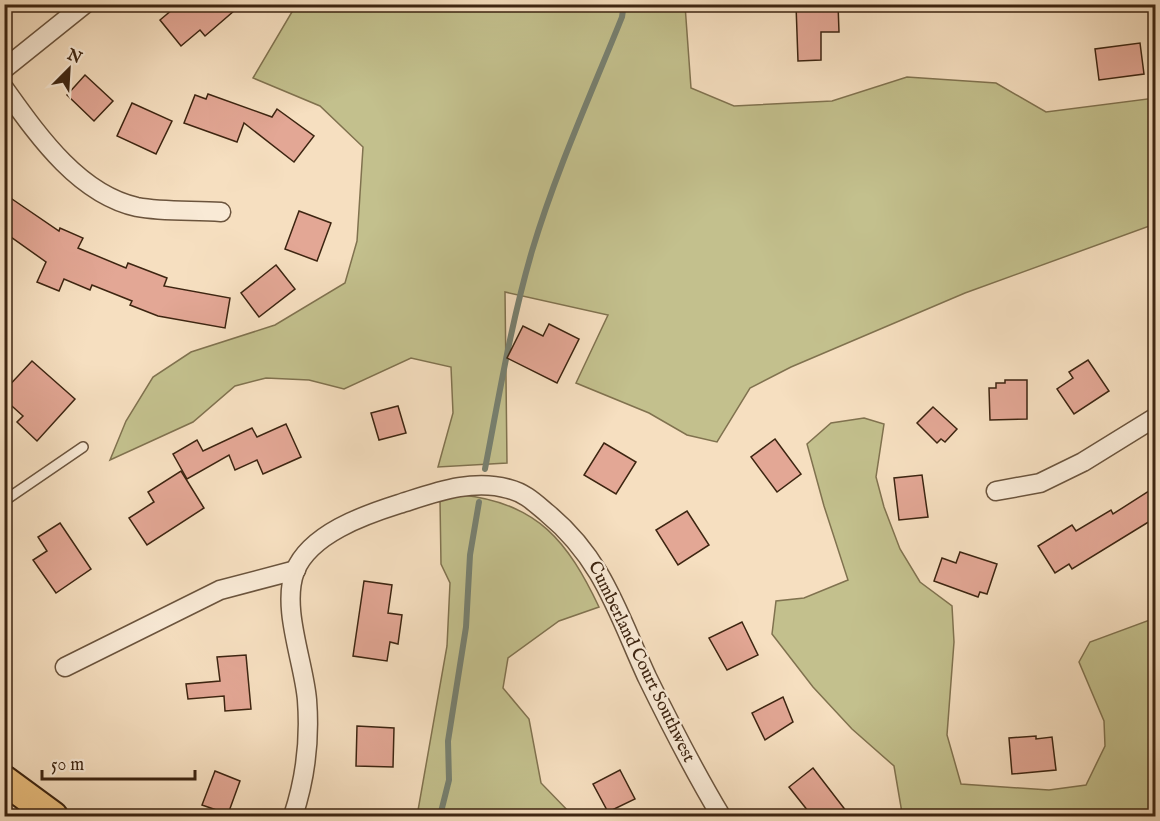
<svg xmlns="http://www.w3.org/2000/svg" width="1160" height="821" font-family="'IM FELL English',serif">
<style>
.green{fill:#c3c08d;stroke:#80724f;stroke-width:1.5}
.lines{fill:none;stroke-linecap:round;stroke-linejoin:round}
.stream{stroke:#778070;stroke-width:6}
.building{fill:#e3a795;stroke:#3d2511;stroke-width:1.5}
.service-casing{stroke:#6b543d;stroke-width:12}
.minor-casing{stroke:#6b543d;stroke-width:21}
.trunk-casing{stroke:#3d2511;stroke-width:32}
.service{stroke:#f9ead6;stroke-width:9}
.minor{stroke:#f9ead6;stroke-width:18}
.trunk{stroke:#ebc080;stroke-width:28}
.labels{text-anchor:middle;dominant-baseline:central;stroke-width:4.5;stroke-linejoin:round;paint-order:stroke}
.street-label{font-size:18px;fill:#3d2511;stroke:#f9ead6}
</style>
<rect width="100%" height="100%" fill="#f6dfc0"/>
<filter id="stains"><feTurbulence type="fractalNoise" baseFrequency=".00333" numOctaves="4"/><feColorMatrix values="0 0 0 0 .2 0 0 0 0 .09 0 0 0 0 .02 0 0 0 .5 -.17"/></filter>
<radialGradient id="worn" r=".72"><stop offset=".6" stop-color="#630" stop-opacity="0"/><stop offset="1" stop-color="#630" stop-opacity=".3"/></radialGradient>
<g class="green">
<path d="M296,5h389l6,83 43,18 98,-5 75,-24 89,6 50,29 109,-14v126l-190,69 -174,74 -41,21 -33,54 -30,-7 -38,-22 -73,-30 32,-68 -103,-23 2,171 -69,4 15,-54 -2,-46 -40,-9 -67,31 -35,-9 -43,-2 -31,8 -42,36 -83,38 16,-39 27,-44 38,-25 84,-27 70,-42 12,-42 6,-94 -43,-41 -67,-28z"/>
<path d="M864,418l20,6 -8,53 8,30 16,42 20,33 32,24 2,36 -7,93 14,49 88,6 37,-5 19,-39 -1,-25 -25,-59 11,-20 65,-24v198h-250l-3,-3 -8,-47 -42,-37 -39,-42 -41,-53 4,-33 28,-3 44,-18 -24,-74 -17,-62 24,-21z"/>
<path d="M462,495c76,8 106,47 137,112l-40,14 -51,37 -5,30 26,31 12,64 32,33h-156l30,-170 3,-63 -9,-19 -1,-64z"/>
</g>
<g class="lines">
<g class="stream">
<path d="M485,469c14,-73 26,-146 47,-218 24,-80 59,-157 90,-234l2,-13"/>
<path d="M440,816l9,-36 -1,-39 18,-114 4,-72 9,-53"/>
</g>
</g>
<g class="building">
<path d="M179,4h63l-37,32 -5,-6 -19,16 -21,-26z"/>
<path d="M808,4h30l1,28h-18v28l-23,1 -2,-56z"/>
<path d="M1140,43l4,31 -45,6 -4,-31z"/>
<path d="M85,75l28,26 -19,20 -27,-26z"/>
<path d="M208,94l64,23 5,-8 37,27 -20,26 -50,-39 -7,19 -53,-19 11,-28 11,4z"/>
<path d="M132,103l40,18 -16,33 -39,-18z"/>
<path d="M12,199l47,32 1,-3 23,10 -5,10 48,20 2,-5 39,15 -3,8 66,12 -5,30 -67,-12 -28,-11 2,-4 -40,-16 -2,5 -26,-11 -5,12 -22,-9 9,-20 -42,-30v-23z"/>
<path d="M299,211l32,12 -14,38 -32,-12z"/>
<path d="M276,265l19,24 -36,28 -18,-24z"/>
<path d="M549,324l30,15 -22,44 -50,-25 16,-32 20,10z"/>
<path d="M1088,360l21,31 -35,23 -17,-25 16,-11 -4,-6z"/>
<path d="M32,361l43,38 -38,42 -20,-19 6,-6 -19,-17v-8z"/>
<path d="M1005,380h22v39l-37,1 -1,-32h7v-5h9z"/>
<path d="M398,406l8,27 -27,7 -8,-27z"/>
<path d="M933,407l24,22 -12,13 -4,-3 -4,4 -20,-20z"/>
<path d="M286,424l15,33 -38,17 -6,-14 -22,10 -6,-15 -42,24 -14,-25 24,-14 6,11 49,-23 5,9z"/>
<path d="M775,439l26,35 -24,18 -26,-35z"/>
<path d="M604,443l32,19 -20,32 -32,-19z"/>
<path d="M181,471l23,37 -57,37 -18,-27 25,-16 -6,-10z"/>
<path d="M922,475l6,42 -29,3 -5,-42z"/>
<path d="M1155,487v31l-83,51 -3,-5 -14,9 -17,-27 34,-21 4,6 35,-21 2,4z"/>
<path d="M687,511l22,34 -31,20 -22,-35z"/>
<path d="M60,523l31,46 -35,24 -23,-33 14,-9 -9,-14z"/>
<path d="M960,552l37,12 -10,30 -7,-2 -2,5 -44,-16 8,-23 14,5z"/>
<path d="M364,581l28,4 -4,28 14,2 -4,29 -8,-2 -3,19 -34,-5z"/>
<path d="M742,622l16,33 -31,15 -18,-32z"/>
<path d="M246,655l5,54 -26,2 -1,-15 -36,3 -2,-15 34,-3 -3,-24z"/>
<path d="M783,697l10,25 -28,18 -13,-27z"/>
<path d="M357,726l37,2 -1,39 -37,-1z"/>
<path d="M1036,736v3l16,-2 4,33 -44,4 -3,-36z"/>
<path d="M813,768l37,48h-38l-23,-29z"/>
<path d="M620,770l15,29 -27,13 -15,-28z"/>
<path d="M215,771l25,10 -12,33 -26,-9z"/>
</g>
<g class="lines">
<g class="service-casing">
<path id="service" d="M4,501l79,-54"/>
</g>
<g class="minor-casing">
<g id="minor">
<path d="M4,69l81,-65"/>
<path d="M4,88c33,46 74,106 133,119 26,5 57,3 84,5"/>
<path d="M996,491l44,-8 43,-21 73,-45"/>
<path d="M65,667l155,-77 76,-20"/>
<path d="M293,816c12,-36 17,-77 14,-116 -3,-38 -26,-92 -12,-129 15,-37 69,-56 104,-67 35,-11 73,-26 110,-15 16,4 26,14 38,24 56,46 71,101 100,164 23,47 47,94 74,139"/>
</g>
</g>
<g class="trunk-casing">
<path id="trunk" d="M4,780l49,36"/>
</g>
<use href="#service" class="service"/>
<use href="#minor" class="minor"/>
<use href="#trunk" class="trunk"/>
</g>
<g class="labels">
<g class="street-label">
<text transform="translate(641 662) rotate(64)">Cumberland Court Southwest</text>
</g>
</g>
<rect width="1160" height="821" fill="none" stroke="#f6dfc0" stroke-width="24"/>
<rect x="6" y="6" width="1148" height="809" fill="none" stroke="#3d2511" stroke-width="3"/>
<rect x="12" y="12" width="1136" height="797" fill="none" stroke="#3d2511" stroke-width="1.5"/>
<g transform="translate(69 69) rotate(24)" stroke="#f9ead6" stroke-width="4.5" paint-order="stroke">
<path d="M0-4.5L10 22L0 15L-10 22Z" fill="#3d2511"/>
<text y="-9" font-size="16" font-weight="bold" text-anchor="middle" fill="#3d2511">N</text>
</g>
<path d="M42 770v9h153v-9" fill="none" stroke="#3d2511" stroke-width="3"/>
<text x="51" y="770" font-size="18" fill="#3d2511" stroke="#f9ead6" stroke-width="4.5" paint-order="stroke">50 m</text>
<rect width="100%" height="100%" filter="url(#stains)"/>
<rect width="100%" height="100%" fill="url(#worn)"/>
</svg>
